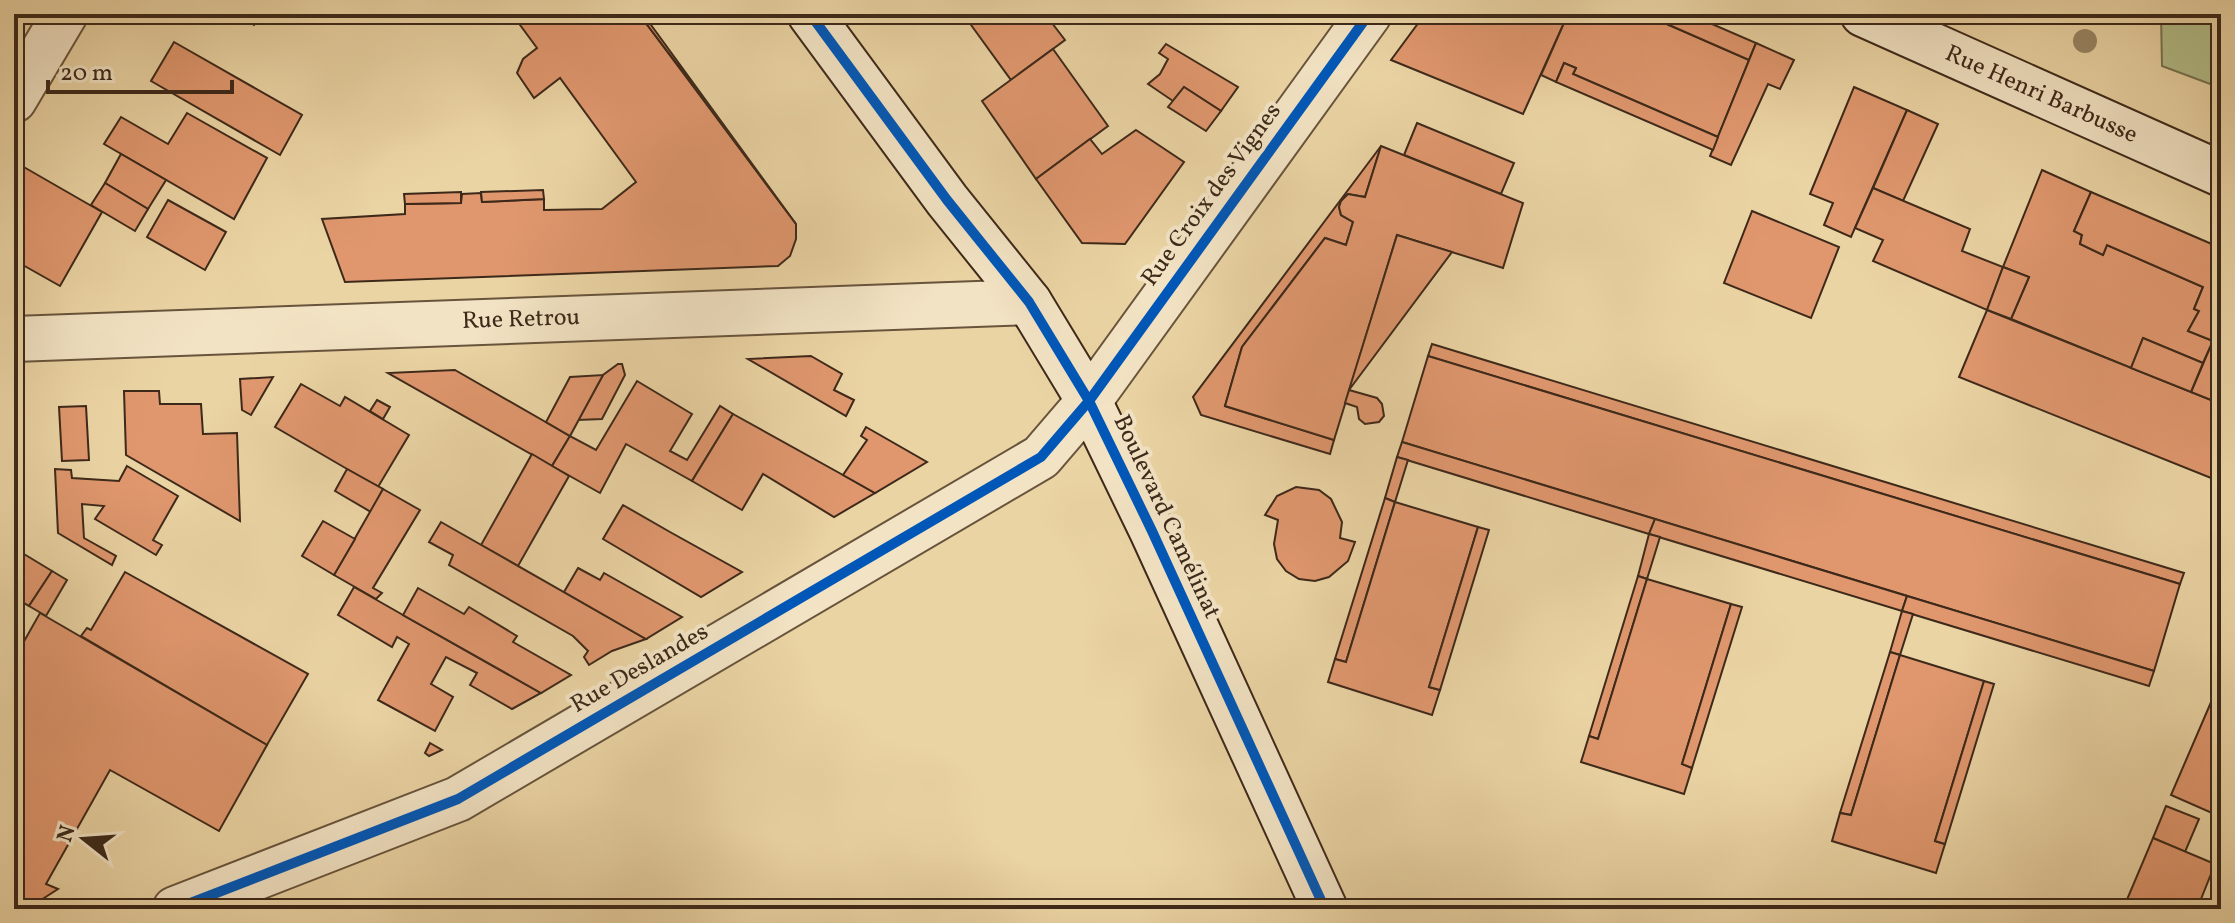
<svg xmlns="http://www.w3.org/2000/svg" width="2235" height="923" font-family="Vollkorn,serif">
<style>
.green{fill:#b3bd88;stroke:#787351;stroke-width:2}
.building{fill:#e0976e;stroke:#3d291a;stroke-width:2}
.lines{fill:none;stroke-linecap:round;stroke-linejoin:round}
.street-casing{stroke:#68543c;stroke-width:48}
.secondary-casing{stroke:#3d291a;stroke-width:48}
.street{stroke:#f2e3c4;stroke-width:44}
.secondary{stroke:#f2e3c4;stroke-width:44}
.cycleway-casing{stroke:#f2e3c4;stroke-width:15}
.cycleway{stroke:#0057b8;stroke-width:10}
.tree{fill:#988664}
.labels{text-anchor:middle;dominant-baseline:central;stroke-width:8;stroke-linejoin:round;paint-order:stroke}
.street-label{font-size:24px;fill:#3d291a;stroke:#f2e3c4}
</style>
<rect width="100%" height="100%" fill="#ebd4a4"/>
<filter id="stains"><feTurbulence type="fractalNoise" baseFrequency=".0025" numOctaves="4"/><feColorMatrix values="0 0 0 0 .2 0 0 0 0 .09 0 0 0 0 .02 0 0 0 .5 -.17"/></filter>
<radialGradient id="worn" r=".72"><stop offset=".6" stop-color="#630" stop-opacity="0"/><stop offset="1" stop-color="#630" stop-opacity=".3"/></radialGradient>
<path class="green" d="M2161,14h60v74l-59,-22z"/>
<g class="building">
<path d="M234,14h26l-6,11z"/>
<path d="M512,14h127l157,210v15l-6,17 -12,10 -433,16 -23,-63 83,-5v-10l56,-1 1,-9 19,-1 1,9 62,-3v11l58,-1 34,-27 -76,-104 -26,20 -17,-25 6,-14 14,-11z"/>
<path d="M639,14h4l153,210 -119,-160z"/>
<path d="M971,14h74l20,26 -54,40 -45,-62z"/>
<path d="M1425,14h143l-45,100 -132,-54z"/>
<path d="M1568,14h76l105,46 -31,77 -145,-63 3,-6 -12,-5 -8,19 -15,-7z"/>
<path d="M1644,14h45l67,29 -7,17z"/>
<path d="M174,42l128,73 -22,40 -129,-74z"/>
<path d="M1756,43l38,17 -14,29 -12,-5 -37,81 -21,-9z"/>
<path d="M1166,44l72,43 -17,24 -37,-24 -11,14 -25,-17 12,-10 8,-15 -9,-6z"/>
<path d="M1053,49l55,77 -72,53 -54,-78z"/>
<path d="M1564,63l12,5 -3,6 145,63 -5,13 -157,-68z"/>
<path d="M1184,87l37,24 -15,20 -38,-24z"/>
<path d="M1854,87l53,23 -56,127 -27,-12 9,-22 -23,-9z"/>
<path d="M1907,110l31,14 -35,77 -30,-13z"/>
<path d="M187,113l80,45 -33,61 -130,-75 17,-27 47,27z"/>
<path d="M1417,123l97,40 -13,31 -97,-39z"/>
<path d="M1136,130l48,32 -59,82 -43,-1 -46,-64 54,-40 12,15z"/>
<path d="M1381,146l-16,51 -17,-3 -7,7 -2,6 2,8 12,7 -7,23 -21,-7 -83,109 -17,59 109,34 -4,14 -129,-39 -8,-18z"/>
<path d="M1381,146l142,57 -20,65 -106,-33 -63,205 -109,-34 17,-59 83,-109 21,7 7,-23 -12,-7 -2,-8 2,-6 7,-7 17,3z"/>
<path d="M121,154l45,26 -18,29 -43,-26z"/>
<path d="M22,166l80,46 -42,74 -46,-26v-80z"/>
<path d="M2042,170l49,22 -17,39 8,4 -2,9 23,11 4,-10 96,42 -9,22 5,2 -11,20 25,10 -10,22 -60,-25 -12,30 -120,-49 18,-42 -26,-10z"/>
<path d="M105,183l43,26 -13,22 -44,-26z"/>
<path d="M1873,188l97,41 -8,22 41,16 -16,43 -114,-49 10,-21 -28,-12z"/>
<path d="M543,190l1,9 -62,3 -1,-10z"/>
<path d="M461,192v11l-56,1 -1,-10z"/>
<path d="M2091,192l130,56v74l-8,19 -25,-10 11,-20 -5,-2 9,-22 -96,-42 -4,10 -23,-11 2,-9 -8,-4z"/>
<path d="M168,200l58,32 -21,38 -58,-33z"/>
<path d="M1752,211l87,36 -28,71 -87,-35z"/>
<path d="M1397,235l55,17 -103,138z"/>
<path d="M2003,267l26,10 -18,42 -24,-9z"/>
<path d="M1987,310l234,94v78l-262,-105z"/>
<path d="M2221,322v82l-30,-12z"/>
<path d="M2143,338l60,25 -12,29 -60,-24z"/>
<path d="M1432,344l752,229 -4,11 -752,-228z"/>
<path d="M811,356l31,18 -8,16 20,10 -8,16 -98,-57z"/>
<path d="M1428,356l752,228 -26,87 -752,-229z"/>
<path d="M618,364h4l3,11 -23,44 -24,1 25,-45z"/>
<path d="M455,370l115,66 -18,30 -164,-93z"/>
<path d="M603,375l-33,61 -24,-14 24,-45z"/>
<path d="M273,377l-22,38 -9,-5 -2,-31z"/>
<path d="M637,381l55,33 -22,37 17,9 33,-54 13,8 -41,67 -66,-37 -26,49 -48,-27 18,-30 26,14z"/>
<path d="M301,384l39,22 5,-9 64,38 -31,52 -103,-60z"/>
<path d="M14,386h4l2,55h-6z"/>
<path d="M1349,390l28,8 5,6 2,12 -5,6 -14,2 -6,-5 -2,-12 -12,-4z"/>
<path d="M124,391h35l1,13h41l2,30 34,-1 3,88 -114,-66z"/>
<path d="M377,400l13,7 -7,12 -13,-8z"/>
<path d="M86,406l3,54 -27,1 -3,-54z"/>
<path d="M733,414l110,61 32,18 -41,24 -71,-43 -21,36 -50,-29z"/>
<path d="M866,427l61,35 -52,31 -32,-18 24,-35 -6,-4z"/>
<path d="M1402,442l253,77 -6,15 -252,-77z"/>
<path d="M532,454l37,22 -51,90 -37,-21z"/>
<path d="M1397,457l11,3 -13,42 -10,-4z"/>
<path d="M127,466l51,30 -25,44 9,5 -6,10 -61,-36 9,-13 -22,-2 2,34 32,18 -4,9 -54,-32 -3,-64 16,1 1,8 47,3z"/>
<path d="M347,469l36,20 -12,23 -36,-21z"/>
<path d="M1296,487l23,3 12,9 11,23 -2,16 15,4 -7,19 -19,16 -14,4 -16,-2 -13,-8 -9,-12 -3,-15 4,-24 -13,-5 12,-19z"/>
<path d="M383,489l37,21 -47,78 9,5 -6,6 -42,-24z"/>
<path d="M1385,498l10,4 -49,160 -11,-3z"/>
<path d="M1395,502l83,25 -49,160 11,3 -8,25 -104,-33 7,-23 11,3z"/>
<path d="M623,505l47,27 72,40 -41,25 -98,-58z"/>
<path d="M1655,519l252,77 -5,15 -253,-77z"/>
<path d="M323,521l32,18 -21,36 -32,-19z"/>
<path d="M441,522l177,101 28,16 -34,12 -23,14 -5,-8 4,-6 -15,-15 -124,-71 4,-10 -24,-13z"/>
<path d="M1478,527l11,3 -49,160 -11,-3z"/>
<path d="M1649,534l11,3 -13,42 -9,-3z"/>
<path d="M14,548l38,23 -23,35 -15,-8z"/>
<path d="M578,568l22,12 4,-7 78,44 -36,22 -82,-47z"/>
<path d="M52,571l15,9 -21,36 -17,-10z"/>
<path d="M125,572l183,102 -41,71 -186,-109 6,-8 4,2z"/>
<path d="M1638,576l9,3 -49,160 -9,-3z"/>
<path d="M1647,579l84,25 -49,160 10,4 -8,26 -103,-32 8,-26 9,3z"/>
<path d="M354,587l49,28 138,78 -29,16 -42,-24 7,-12 -31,-16 -15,27 22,13 -18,34 -57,-31 31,-56 -12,-7 -5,10 -54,-32z"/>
<path d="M418,588l46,26 5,-7 48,29 -4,6 58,33 -30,18 -138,-78z"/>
<path d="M1907,596l247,75 -5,15 -247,-75z"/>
<path d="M1731,604l11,3 -50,161 -10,-4z"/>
<path d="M1902,611l11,3 -13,41 -10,-3z"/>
<path d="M40,613l227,132 -48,86 -109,-61 -64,114 12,5 -31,20h-13v-250z"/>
<path d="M1890,652l10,3 -49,160 -11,-2z"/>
<path d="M1900,655l84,26 -49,160 10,3 -9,29 -104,-32 8,-28 11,2z"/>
<path d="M2221,679v138l-50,-22z"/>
<path d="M1984,681l10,3 -49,160 -10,-3z"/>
<path d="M430,743l12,7 -13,6 -4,-3z"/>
<path d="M2166,806l33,13 -14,33 -32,-14z"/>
<path d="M2153,838l62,26 -18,45h-74z"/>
</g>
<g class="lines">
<g class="street-casing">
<g id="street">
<path d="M14,100l51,-86"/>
<path d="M14,339l1015,-37"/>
<path d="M175,909l283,-110 583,-342 48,-56 280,-387"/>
</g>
</g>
<g class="secondary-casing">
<g id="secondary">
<path d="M810,14l137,186 82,102 60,99 63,130 173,378"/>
<path d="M1863,14l358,160"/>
</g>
</g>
<use href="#street" class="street"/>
<use href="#secondary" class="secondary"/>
<g class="cycleway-casing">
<g id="cycleway">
<path d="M810,14l137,186 82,102 60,99 63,130 173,378"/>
<path d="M175,909l283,-110 583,-342 48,-56 280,-387"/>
</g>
</g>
<use href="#cycleway" class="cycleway"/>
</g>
<circle class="tree" cx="2085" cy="41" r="12"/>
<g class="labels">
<g class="street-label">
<text transform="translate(2041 95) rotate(24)">Rue Henri Barbusse</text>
<text transform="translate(1212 195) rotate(-54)">Rue Croix des Vignes</text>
<text transform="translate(521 320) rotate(-2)">Rue Retrou</text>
<text transform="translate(1166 517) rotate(65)">Boulevard Camélinat</text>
<text transform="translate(640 669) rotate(-30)">Rue Deslandes</text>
</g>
</g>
<rect width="2235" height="923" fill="none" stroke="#ebd4a4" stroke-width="48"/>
<rect x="16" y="16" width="2203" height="891" fill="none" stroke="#3d291a" stroke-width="4"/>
<rect x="24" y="24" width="2187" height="875" fill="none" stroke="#3d291a" stroke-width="2"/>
<g transform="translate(84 839) rotate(287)" stroke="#f2e3c4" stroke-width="6" paint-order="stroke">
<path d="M0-6L14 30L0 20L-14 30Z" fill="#3d291a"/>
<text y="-12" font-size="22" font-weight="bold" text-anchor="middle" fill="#3d291a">N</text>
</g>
<path d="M48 80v12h184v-12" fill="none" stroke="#3d291a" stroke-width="4"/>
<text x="60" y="80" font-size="24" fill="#3d291a" stroke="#f2e3c4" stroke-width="6" paint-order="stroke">20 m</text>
<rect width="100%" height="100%" filter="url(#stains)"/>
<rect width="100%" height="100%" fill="url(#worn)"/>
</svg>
